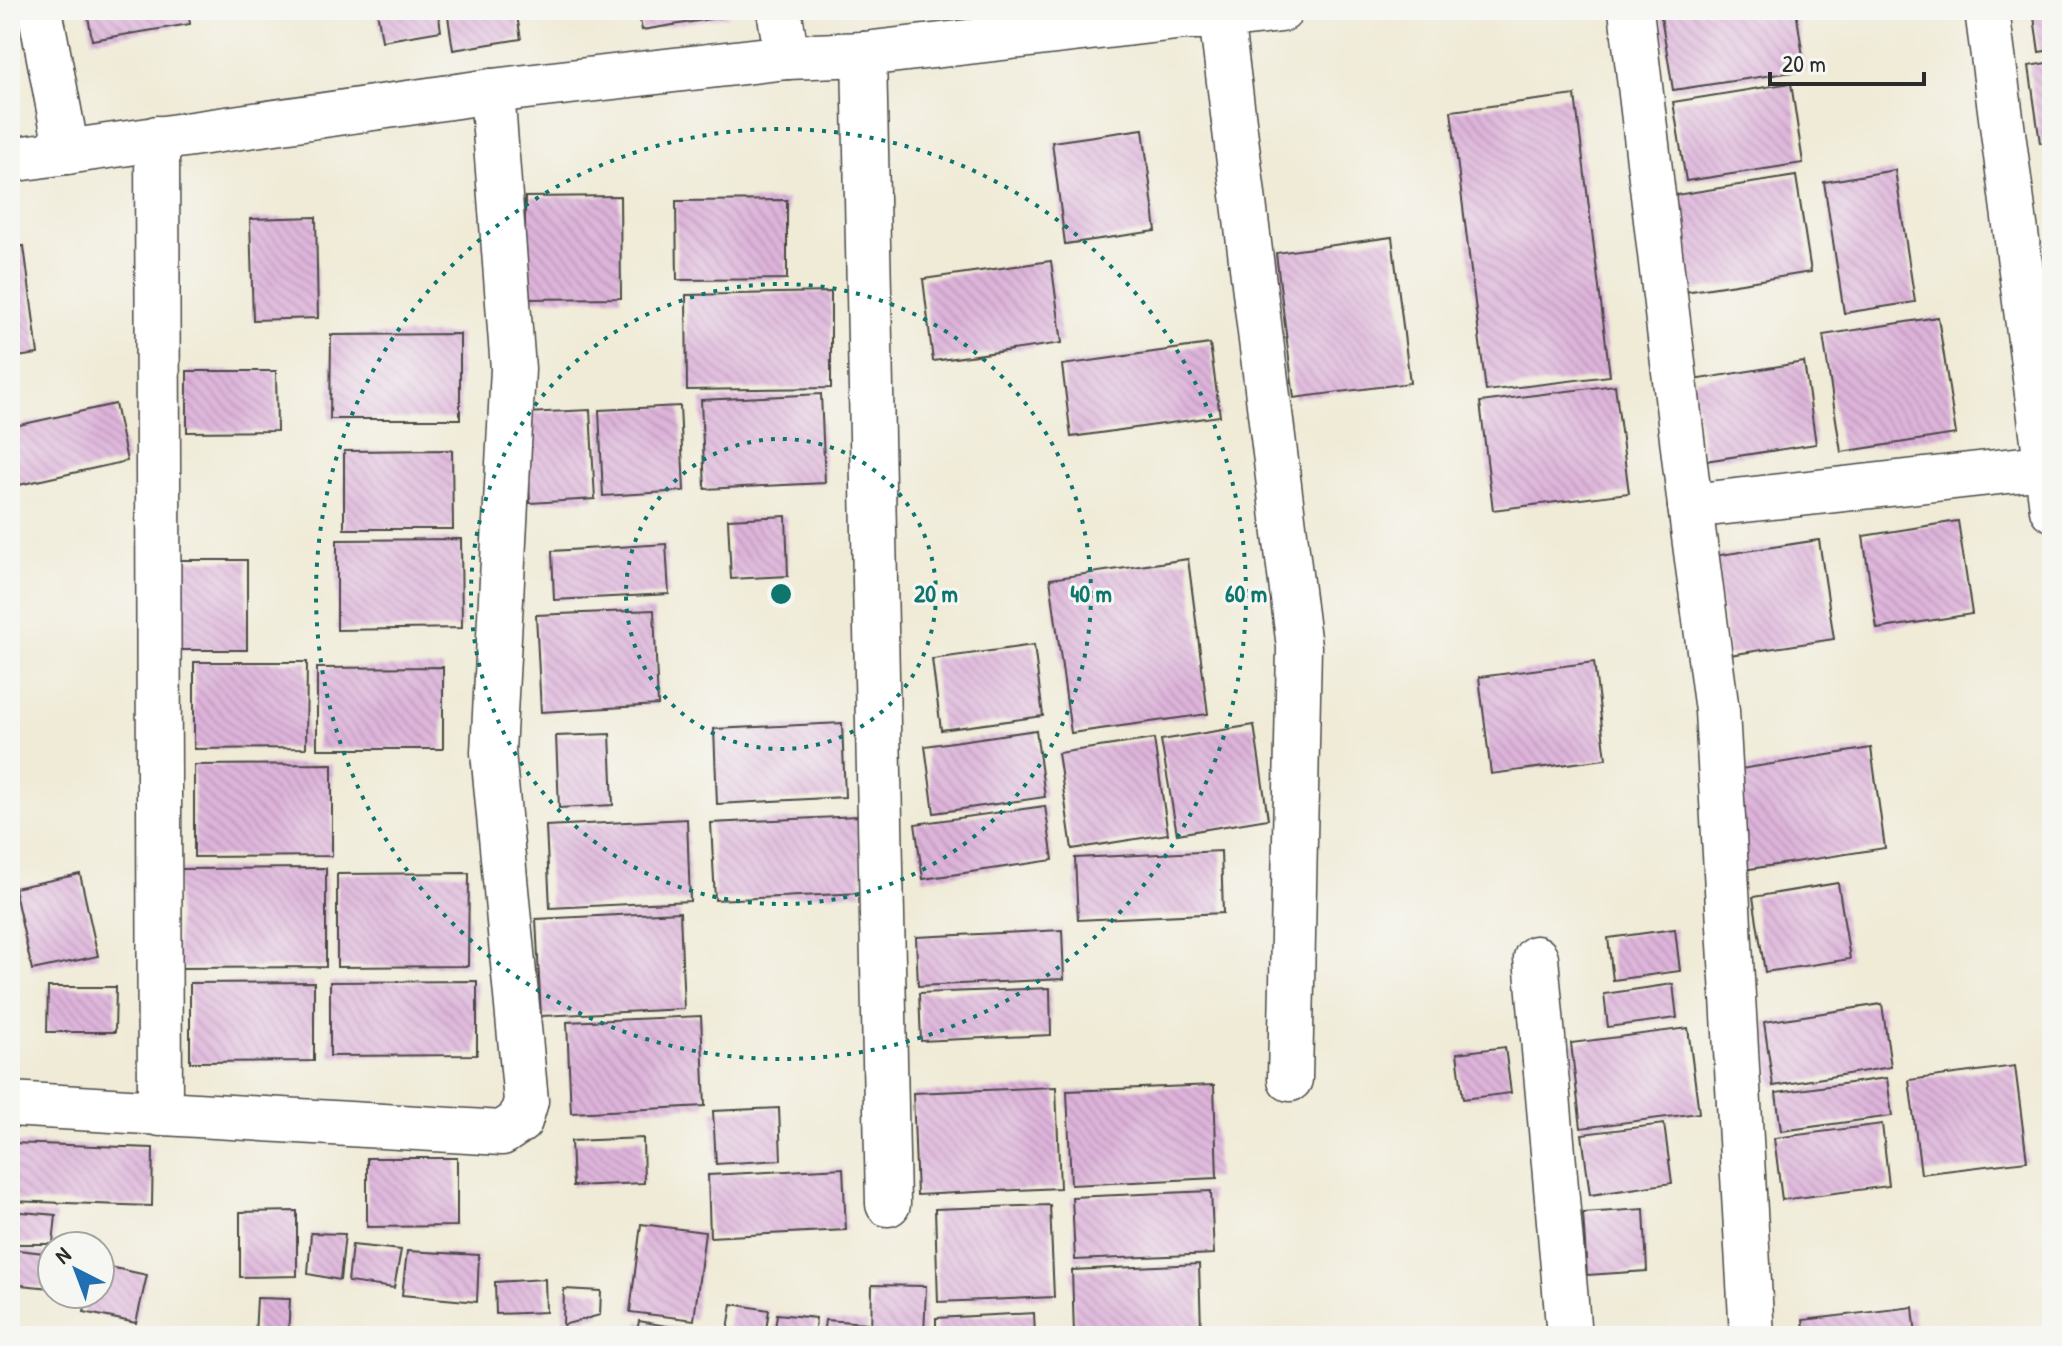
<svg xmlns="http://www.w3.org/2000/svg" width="2062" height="1346" font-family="'Patrick Hand',sans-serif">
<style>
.building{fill:url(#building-back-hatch)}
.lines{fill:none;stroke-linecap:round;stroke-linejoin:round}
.minor-casing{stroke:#494845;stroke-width:47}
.minor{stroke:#fff;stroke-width:44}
.ring{fill:none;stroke:#0f766e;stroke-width:4;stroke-dasharray:4 8}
.centre{fill:#0f766e;stroke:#f6f6f2;stroke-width:4}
.ring-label{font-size:24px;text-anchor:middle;font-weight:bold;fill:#0f766e;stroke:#f6f6f2;stroke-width:6;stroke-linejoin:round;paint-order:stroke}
</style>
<defs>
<pattern id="building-back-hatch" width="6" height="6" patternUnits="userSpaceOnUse" patternTransform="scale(2)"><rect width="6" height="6" fill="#ddb3da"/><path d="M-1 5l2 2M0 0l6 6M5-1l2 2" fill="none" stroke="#be9abb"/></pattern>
</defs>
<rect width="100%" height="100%" fill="#f6f6f2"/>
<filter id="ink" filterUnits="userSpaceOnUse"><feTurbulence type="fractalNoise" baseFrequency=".0125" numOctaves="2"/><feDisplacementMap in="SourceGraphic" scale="16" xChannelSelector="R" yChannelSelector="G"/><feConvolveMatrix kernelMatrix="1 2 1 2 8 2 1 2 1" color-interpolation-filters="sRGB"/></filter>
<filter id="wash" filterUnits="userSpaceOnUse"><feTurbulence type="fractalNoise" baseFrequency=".006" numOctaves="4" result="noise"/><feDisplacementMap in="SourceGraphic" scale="32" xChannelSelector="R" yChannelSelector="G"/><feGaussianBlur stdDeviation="1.8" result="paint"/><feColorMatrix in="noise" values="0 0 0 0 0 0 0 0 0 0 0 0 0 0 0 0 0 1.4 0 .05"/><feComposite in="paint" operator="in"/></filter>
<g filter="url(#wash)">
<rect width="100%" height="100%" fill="#f0ebd7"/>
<g id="blocks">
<g class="building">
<path d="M87,10h101l2,14 -98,16z"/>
<path d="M377,10h61l3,21 -59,10z"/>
<path d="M447,10h69l5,29 -68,11z"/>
<path d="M638,10h90l1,6 -87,14z"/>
<path d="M1660,10h136l9,60 -132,20z"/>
<path d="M2033,10h19v40l-13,2z"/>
<path d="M2052,62v79l-12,2 -11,-77z"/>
<path d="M1791,83l12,80 -117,18 -13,-79z"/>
<path d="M1575,95l35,281 -124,15 -35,-280z"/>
<path d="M1143,129l13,102 -91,13 -13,-102z"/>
<path d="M1895,170l20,132 -71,11 -20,-131z"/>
<path d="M1796,176l15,96 -139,22 -15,-96z"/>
<path d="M620,196l1,102 -96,1v-102z"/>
<path d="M787,200v79l-110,1 -1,-79z"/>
<path d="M316,217l2,101 -65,2 -3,-101z"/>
<path d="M1392,237l18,146 -116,15 -18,-145z"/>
<path d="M24,246l14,108 -28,4v-110z"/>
<path d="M1051,261l11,82 -129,18 -10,-82z"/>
<path d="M831,292v96l-144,2 -1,-95z"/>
<path d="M1938,317l18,117 -115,18 -18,-117z"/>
<path d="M460,334v85h-130l1,-84z"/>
<path d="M1210,344l10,72 -149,21 -9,-72z"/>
<path d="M1804,362l12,82 -111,17 -12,-81z"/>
<path d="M187,371h89l1,60 -90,1z"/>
<path d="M1615,385l14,108 -136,17 -13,-108z"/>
<path d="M821,394l4,89 -120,6 -4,-89z"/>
<path d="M115,404l12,57 -117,26v-60z"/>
<path d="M680,406l4,85 -81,5 -4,-86z"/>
<path d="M590,410l5,89 -65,4 -4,-90z"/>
<path d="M452,450l1,79h-109v-78z"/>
<path d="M786,516l2,60 -57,3 -3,-60z"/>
<path d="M1958,521l14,93 -95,15 -14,-93z"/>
<path d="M461,539l1,89 -125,2v-90z"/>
<path d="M1819,540l15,99 -105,16 -15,-99z"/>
<path d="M666,544l3,50 -115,6 -2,-49z"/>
<path d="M1188,559l20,155 -137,19 -21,-154z"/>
<rect x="173" y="560" width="74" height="90"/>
<path d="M654,610l4,95 -117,7 -5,-97z"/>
<path d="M1034,645l9,71 -102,14 -9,-71z"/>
<path d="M194,662h113l-1,86 -112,1z"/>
<path d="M1594,662l12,97 -115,15 -12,-97z"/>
<path d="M443,667v82h-126v-81z"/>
<path d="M842,723l3,74 -128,7 -3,-75z"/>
<path d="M1254,725l14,94 -91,15 -16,-94z"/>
<path d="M1036,730l9,67 -111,16 -9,-67z"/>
<path d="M610,734l3,71 -54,3 -3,-72z"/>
<path d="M1154,739l14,95 -96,15 -14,-96z"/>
<path d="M1871,748l14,100 -142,22 -15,-99z"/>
<path d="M332,764v92l-138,1v-92z"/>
<path d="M1045,806l8,54 -130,19 -8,-55z"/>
<path d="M858,816l4,77 -147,7 -4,-77z"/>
<path d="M687,819l3,82 -140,7 -4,-82z"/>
<path d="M1221,851l2,62 -145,7 -3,-62z"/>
<path d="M326,868v99l-149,1 1,-99z"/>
<path d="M469,873l-1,93 -131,1v-93z"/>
<path d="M80,874l18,82 -66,14 -18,-82z"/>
<path d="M1838,883l12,76 -85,13 -12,-75z"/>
<path d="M680,912l4,97 -143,7 -5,-97z"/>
<path d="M1675,929l5,42 -67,9 -5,-42z"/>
<path d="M1062,930l2,49 -146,7 -2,-49z"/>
<path d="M477,981v74l-147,1v-74z"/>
<path d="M314,982v79l-124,1v-79z"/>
<path d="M1673,984l4,34 -69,9 -4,-33z"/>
<path d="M48,987h68l-1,45h-68z"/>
<path d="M1050,988l1,47 -130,6 -2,-48z"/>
<path d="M1882,1004l9,63 -118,19 -9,-64z"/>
<path d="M701,1016l4,90 -134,7 -4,-91z"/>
<path d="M1688,1028l11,85 -118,15 -10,-85z"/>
<path d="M1505,1047l6,46 -48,6 -6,-46z"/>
<path d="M2015,1066l12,95 -106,13 -12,-94z"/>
<path d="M1887,1078l5,38 -111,15 -5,-38z"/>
<path d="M1214,1085l3,93 -146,7 -4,-94z"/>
<path d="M1056,1087l4,101 -143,7 -4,-102z"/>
<path d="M779,1108l2,52 -65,4 -3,-53z"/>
<path d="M1664,1124l8,59 -82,12 -8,-61z"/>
<path d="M1882,1124l7,62 -107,14 -8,-62z"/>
<path d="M643,1138l1,45 -71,3 -2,-45z"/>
<path d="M10,1143l143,5 -1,58 -142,-5z"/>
<path d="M367,1158h90v68l-90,1z"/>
<path d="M843,1168l3,62 -136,7 -2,-62z"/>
<path d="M1211,1191l3,63 -139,6 -3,-63z"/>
<path d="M1050,1205l4,92 -116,5 -3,-93z"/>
<path d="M1644,1209l3,62 -60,4 -4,-62z"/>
<path d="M10,1211l46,4 -3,29h-43z"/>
<path d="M297,1211v65l-57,1v-65z"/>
<path d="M641,1224l64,8 -11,88 -64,-8z"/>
<path d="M311,1233l34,1 -5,46 -32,-6z"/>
<path d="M352,1245l49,5 -7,38 -46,-6z"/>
<path d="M10,1249l42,5 -1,34 -41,-4z"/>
<path d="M407,1251l72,4 -2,47 -75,-7z"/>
<path d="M1199,1264l2,65 -127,6 -2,-65z"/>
<path d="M100,1265l47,10 -11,48 -52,-11 4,-18h12z"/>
<path d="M545,1279l1,33 -50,2 -1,-32z"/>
<path d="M872,1285l54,1 -2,50h-53z"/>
<path d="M564,1289l37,2 -1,24 -37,10z"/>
<path d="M257,1298l33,1 -2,37h-33z"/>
<path d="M732,1304l37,6 -4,26h-38z"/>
<path d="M1913,1307l3,29h-111l-2,-16z"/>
<path d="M1034,1313l1,23h-99v-18z"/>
<path d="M777,1314l39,4 -2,18h-40z"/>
<path d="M825,1320l42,3 -1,13h-43z"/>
<path d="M639,1321l49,9 1,6h-53z"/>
</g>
</g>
</g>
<g filter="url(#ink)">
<use href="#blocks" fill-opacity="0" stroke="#494845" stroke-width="2"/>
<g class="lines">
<g class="minor-casing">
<g id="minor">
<path d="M40,10l27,142"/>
<path d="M779,10l8,47"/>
<path d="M1631,10l59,496 27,205 35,625"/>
<path d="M1987,10l65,499"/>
<path d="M1221,17l78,630 -9,432"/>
<path d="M864,54l24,1150"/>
<path d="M157,138l3,976"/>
<path d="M10,160l482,-69 295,-34 77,-3 321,-37h36l60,-7"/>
<path d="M1690,506l362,-40"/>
<path d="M1536,958l33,378"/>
<path d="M10,1104l492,29 18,-12 6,-20 -33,-349 20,-383 -21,-278"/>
</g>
</g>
<use href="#minor" class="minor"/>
</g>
</g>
<g class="ring">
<circle cx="781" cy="594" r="155"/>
<circle cx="781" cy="594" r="310"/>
<circle cx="781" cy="594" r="465"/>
</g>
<circle cx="781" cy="594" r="12" class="centre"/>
<g class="ring-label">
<text x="936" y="602">20 m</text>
<text x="1091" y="602">40 m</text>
<text x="1246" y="602">60 m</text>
</g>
<rect width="2062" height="1346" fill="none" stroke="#f6f6f2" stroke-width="40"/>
<g transform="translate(76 1270) rotate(318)"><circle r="38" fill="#f6f6f2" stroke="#a5a5a2" stroke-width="2"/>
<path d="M0-6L14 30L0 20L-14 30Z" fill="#1f6fb2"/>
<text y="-12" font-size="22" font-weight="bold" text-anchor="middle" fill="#2b2b2b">N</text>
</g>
<path d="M1770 72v12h154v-12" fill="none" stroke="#2b2b2b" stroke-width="4"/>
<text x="1782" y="72" font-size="24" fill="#2b2b2b" stroke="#f6f6f2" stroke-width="6" paint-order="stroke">20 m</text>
</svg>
